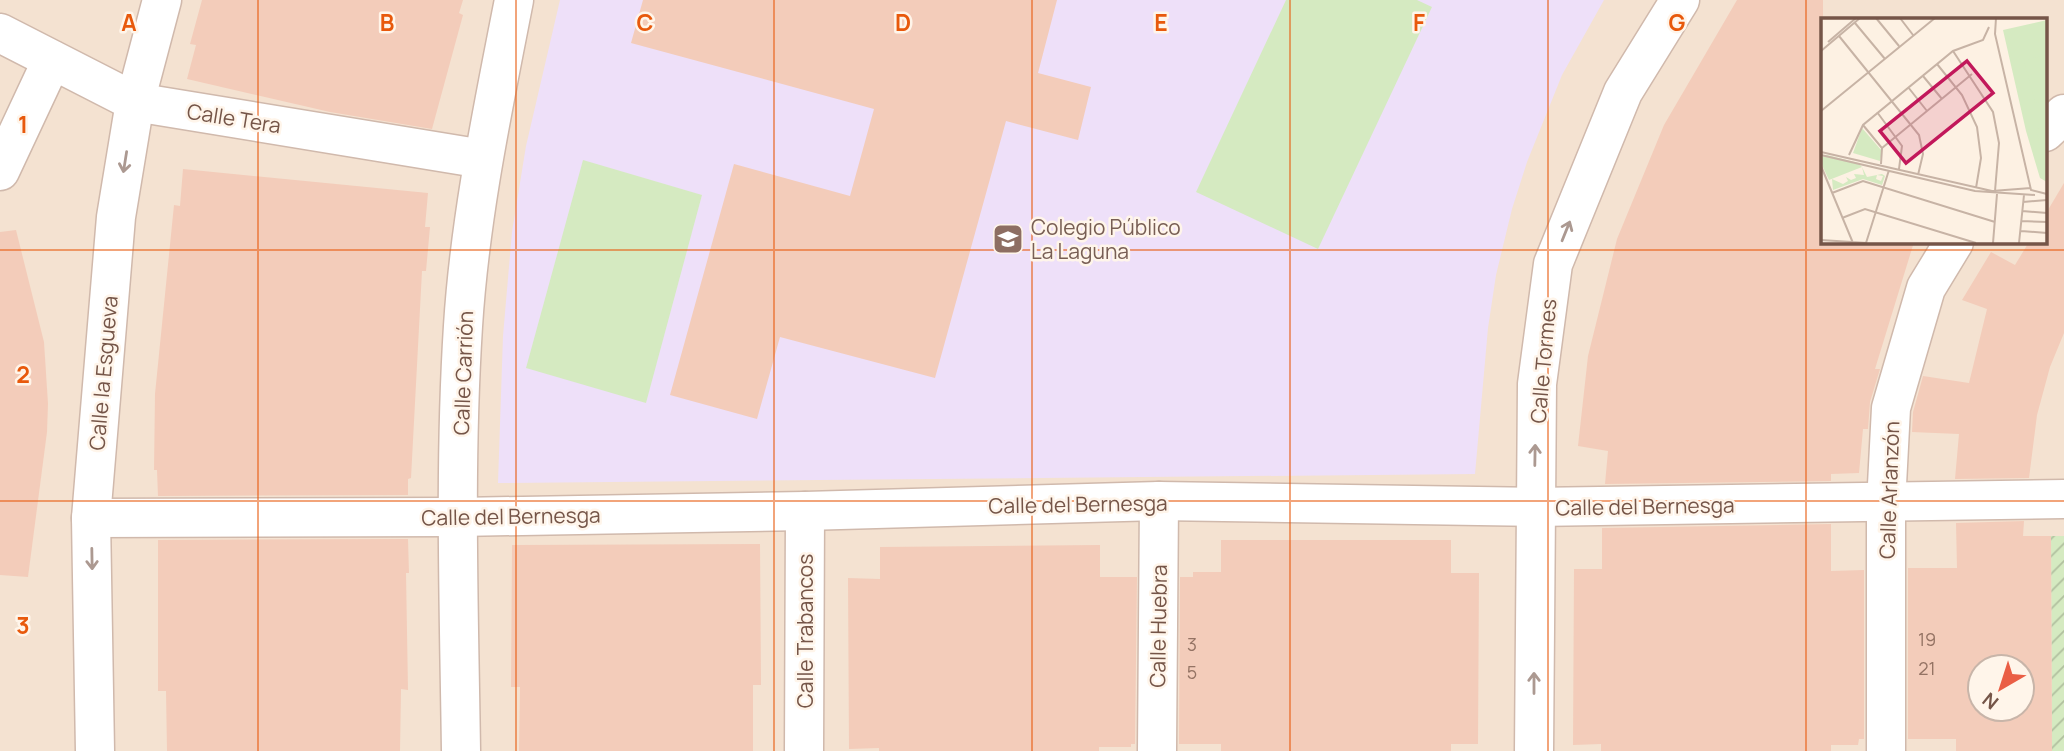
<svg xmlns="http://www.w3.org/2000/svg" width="2064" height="751" font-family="Manrope,sans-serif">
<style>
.residential{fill:#f4e2d1;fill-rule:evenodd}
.education{fill:#eee0f9}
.garden{fill:url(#garden-furrows)}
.pitch{fill:#d5eac1}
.building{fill:#f3ccba;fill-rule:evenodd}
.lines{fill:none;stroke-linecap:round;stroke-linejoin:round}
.street-casing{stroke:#d0b9ac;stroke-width:41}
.street{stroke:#fff;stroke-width:38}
.oneway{stroke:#ac9991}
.grid{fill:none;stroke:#e8590c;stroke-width:2;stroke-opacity:0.55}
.labels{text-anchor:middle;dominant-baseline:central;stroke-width:5;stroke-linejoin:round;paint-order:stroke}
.number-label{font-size:18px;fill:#947364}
.street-label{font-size:21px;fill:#755548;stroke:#fff5ea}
.education-label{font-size:21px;fill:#785e54;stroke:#fff5ea;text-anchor:start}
.inset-road{fill:none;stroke:#c7b3a5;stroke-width:2}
.view{fill:#c2185b;fill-opacity:0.15;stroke:#c2185b;stroke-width:3.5}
.inset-edge{fill:none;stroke:#755548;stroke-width:3.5}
.grid-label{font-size:23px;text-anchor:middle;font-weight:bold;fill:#e8590c;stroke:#fff5ea;stroke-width:5;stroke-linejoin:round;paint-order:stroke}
</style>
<defs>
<pattern id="garden-furrows" width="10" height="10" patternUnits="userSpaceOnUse" patternTransform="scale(1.75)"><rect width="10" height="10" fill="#d5eac1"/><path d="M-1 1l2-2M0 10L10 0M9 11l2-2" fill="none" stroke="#b1c09f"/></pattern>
</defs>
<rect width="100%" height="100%" fill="#fdf1e3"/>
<path class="residential" d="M0,0h2064v751h-2064zM1822,19h223v223h-223zM1980,667h42v42h-42z"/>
<path class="education" d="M560,0h1044l-42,75 -35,87 -15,47 -16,66 -8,53 -13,146 -977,9 5,-147 9,-104 14,-86z"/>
<path class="garden" d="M2051,536h13v215h-12z"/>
<g class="pitch">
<path d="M1286,0h131l15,7 -114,242 -122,-57z"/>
<path d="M583,160l119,35 -56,208 -120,-35z"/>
</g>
<g class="building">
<path d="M202,0h261l-4,13 4,2 -31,114 -102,-17 -143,-33 9,-34 -6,-1z"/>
<path d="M643,0h414l-19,73 53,14 -13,53 -72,-19 -71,257 -155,-41 -23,82 -87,-24 64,-231 116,32 24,-87 -243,-66z"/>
<path d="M1737,0h86v242h91l-39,127h5l-10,33 -2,27h-5l-4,44 -28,1v7l-226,3 3,-33 -30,-5 10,-90 29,-117 47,-114z"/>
<path d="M183,169l245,24 -3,34h5l-4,44h-4l-11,207 -3,1v16l-250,1 -1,-26h-3l1,-76 19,-189 6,1z"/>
<path d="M2064,183v150l-14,34 -13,48 -8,63 -74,1 4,-45 -47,-2 1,-20 10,-36 46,7 18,-74 -25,-9 29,-48 24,13 14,-23h16v-27z"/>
<path d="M16,230l28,112 4,62 -1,28 -19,145 -28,-2v-343z"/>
<path d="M2024,521l-1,15h28l1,215h-96v-12h-48v-171h49l-1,-45zM1980,667h42v42h-42z"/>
<path d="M1831,524v47l33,-1v169h-5l-1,6h-27v6h-230v-7l-28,1 1,-176h28v-41z"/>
<path d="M408,539l1,34h-3l2,117 -7,-1 -1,62h-233l-1,-60h-8v-151z"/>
<path d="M1221,540h230v33h28l-1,171h-27v7h-230v-7h-42l1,-167h13v-5h28z"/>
<path d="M760,544l1,141h-8v66h-234l1,-64h-9l1,-142z"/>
<path d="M1100,545v32h37l-2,167h-4v3h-32v4h-220v-3l-30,1 -1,-171 32,1v-32z"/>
</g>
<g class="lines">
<g class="street-casing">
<g id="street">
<path d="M0,33l135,69 348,57"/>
<path d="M2045,132l19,-18"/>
<path d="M0,171l52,-111"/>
<path d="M91,518l367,-1 347,-6 354,-10 375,6 530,-8"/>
<path d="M95,751l-4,-233 25,-301 19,-115 27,-102"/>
<path d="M461,751c-2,-142 -7,-284 2,-425 7,-110 30,-218 51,-326"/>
<path d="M804,751l1,-240"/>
<path d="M1157,751l2,-250"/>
<path d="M1534,751l3,-367 16,-120 70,-172 57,-92"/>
<path d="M1886,751v-247l5,-96 35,-120 28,-46"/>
</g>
</g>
<use href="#street" class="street"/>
</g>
<defs><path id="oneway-shaft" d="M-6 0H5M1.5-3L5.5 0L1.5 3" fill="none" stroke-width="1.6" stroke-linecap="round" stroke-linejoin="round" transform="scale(1.75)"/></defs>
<g class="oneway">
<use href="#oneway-shaft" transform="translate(125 162) rotate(99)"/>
<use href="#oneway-shaft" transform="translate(1566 231) rotate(-68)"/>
<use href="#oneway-shaft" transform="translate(1535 455) rotate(-89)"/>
<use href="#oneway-shaft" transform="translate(92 559) rotate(89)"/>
<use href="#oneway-shaft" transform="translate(1534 683) rotate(-90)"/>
</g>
<path class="grid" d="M258,0v751M516,0v751M774,0v751M1032,0v751M1290,0v751M1548,0v751M1806,0v751M0,250h2064M0,501h2064"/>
<defs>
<g id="school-square" transform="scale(1.575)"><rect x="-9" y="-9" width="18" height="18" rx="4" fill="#8d6e63" stroke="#fff5ea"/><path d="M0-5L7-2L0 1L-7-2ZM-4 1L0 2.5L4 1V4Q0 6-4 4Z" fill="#fff"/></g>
</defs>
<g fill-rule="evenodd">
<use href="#school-square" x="1008" y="239"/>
</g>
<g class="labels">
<g class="number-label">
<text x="1927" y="639">19</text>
<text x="1192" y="644">3</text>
<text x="1927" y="668">21</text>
<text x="1192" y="672">5</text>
</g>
<g class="street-label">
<text transform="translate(234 118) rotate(9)">Calle Tera</text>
<text transform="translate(1543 361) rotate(-85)">Calle Tormes</text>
<text transform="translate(103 373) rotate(-85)">Calle la Esgueva</text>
<text transform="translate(463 373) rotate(-88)">Calle Carrión</text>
<text transform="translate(1889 490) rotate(-88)">Calle Arlanzón</text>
<text transform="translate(1078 504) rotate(-1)">Calle del Bernesga</text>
<text transform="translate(1645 506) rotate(-1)">Calle del Bernesga</text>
<text transform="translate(511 516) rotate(-1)">Calle del Bernesga</text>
<text transform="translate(1158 626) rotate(-89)">Calle Huebra</text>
<text transform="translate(805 631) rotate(-90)">Calle Trabancos</text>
</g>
<g class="education-label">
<text x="1031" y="227">Colegio Público<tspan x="1031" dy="24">La Laguna</tspan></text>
</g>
</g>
<g transform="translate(1821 18)">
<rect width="226" height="226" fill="#fdf1e3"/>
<path d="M226,2v162l-7,-4 -14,-47 -23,-101zM41,110l20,23 -2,10 -27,-8zM6,137l31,8 4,4 -33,13 -8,-17v-6z" fill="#d5eac1"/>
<path d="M41,149l5,10 10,-2 -1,4 5,2 2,-5 -6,-1 5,-1 3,2 -3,9 -19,-6 -30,11 -1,-11 11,5 5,-3 -2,-4 5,3 5,-2 -2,-4 10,1z" fill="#d5eac1"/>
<path d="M226,37v45l-12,3 -11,-43zM226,108v47l-11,-44z" fill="#d5eac1"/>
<path class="inset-road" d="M55,0l23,28M79,0l13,17M175,0l-1,16 36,156 16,4M34,5l30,36M18,18l80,99 4,19 -5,21M7,24l28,-24M0,33l39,-33M132,33l40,61 6,31 -4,48M116,46l25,31 15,32 4,31 -5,30M102,58l19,23M87,69l19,24M0,93l114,-93M56,94l25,34 -3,23M42,107l19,23 -1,16M61,130l90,-74M0,134l171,39 39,-3M0,137l154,36 60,4M28,137l14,-30 90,-74 30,-11 6,-13M0,148l32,77M11,175l31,-12 132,41M202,184l24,-2M201,193l25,2M21,200l23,-9 111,34M200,203l26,1M200,213l26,2M0,222l46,3M45,225l23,-73M172,225l4,-49M198,225l5,-48"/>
<path class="view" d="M146,43l26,32 -87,70 -26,-32z"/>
<rect width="226" height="226" class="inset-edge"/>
</g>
<g class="grid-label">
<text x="129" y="31">A</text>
<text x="387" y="31">B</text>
<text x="645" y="31">C</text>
<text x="903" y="31">D</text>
<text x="1161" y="31">E</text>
<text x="1419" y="31">F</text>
<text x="1677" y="31">G</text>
<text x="23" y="133">1</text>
<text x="23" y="383">2</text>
<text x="23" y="634">3</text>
</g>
<g transform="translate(2001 688) rotate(219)"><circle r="33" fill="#fff5ea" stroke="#c8b5a9" stroke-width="2"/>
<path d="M0-5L12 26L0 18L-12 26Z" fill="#ea5e45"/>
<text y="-10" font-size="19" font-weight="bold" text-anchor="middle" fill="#755548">N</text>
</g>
</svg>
